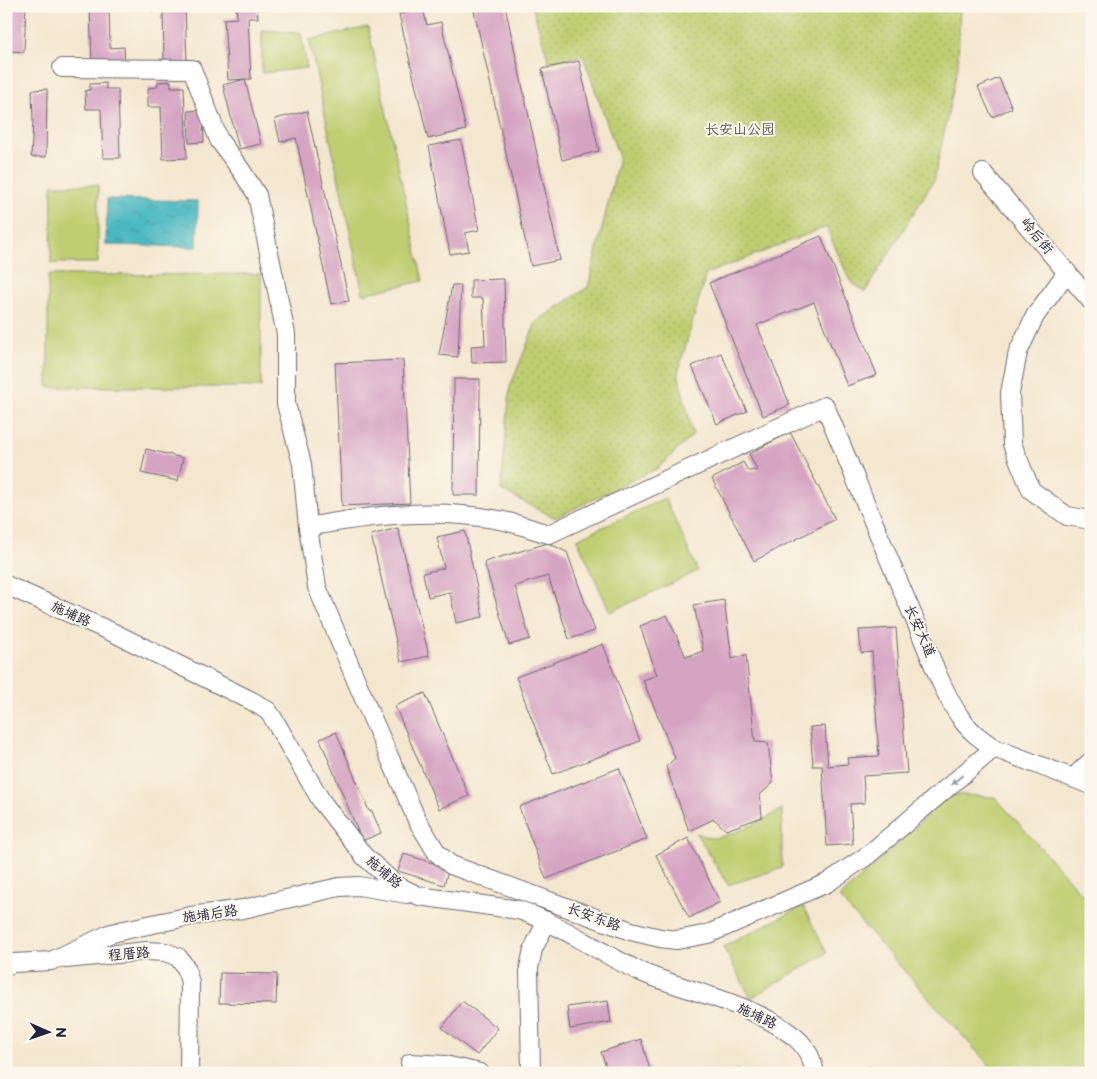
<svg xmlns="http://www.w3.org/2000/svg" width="1097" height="1079" font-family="'Balsamiq Sans','LXGW WenKai TC',sans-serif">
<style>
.grass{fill:#bfce71;stroke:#707856}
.park{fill:url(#park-dots);stroke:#707856}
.water{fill:url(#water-ripples);stroke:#366d7e}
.building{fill:#d6a4c3}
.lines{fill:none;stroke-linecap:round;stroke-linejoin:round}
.minor-casing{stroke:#6c676f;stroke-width:20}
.minor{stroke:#fff;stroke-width:18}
.oneway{fill:#9c9ca7}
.labels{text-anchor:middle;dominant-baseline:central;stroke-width:4;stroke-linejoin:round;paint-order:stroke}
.park-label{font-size:14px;fill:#51564b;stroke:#fbf7ec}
.street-label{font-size:14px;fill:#22223b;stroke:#fbf7ec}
</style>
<defs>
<pattern id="park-dots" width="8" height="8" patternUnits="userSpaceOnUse" patternTransform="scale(1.25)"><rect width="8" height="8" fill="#bfce71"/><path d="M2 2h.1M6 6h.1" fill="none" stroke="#a4b163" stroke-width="1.8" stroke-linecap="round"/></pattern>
<pattern id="water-ripples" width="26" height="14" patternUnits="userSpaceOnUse" patternTransform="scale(1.25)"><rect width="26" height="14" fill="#49b8c1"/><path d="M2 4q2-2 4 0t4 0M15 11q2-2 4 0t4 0" fill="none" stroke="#3c959e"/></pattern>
</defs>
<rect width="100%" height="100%" fill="#fbf7ec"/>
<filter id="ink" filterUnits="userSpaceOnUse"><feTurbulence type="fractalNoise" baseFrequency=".02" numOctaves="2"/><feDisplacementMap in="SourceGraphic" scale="10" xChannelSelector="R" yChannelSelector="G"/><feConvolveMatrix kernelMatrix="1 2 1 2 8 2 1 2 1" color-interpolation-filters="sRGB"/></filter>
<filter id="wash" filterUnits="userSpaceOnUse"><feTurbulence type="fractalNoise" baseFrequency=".0096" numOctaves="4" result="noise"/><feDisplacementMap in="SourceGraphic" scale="20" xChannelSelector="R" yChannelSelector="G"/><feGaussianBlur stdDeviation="1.12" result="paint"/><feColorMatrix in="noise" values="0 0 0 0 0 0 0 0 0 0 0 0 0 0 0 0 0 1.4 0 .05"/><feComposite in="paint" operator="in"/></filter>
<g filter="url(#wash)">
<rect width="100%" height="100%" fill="#f4e7cf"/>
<g class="grass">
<path d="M368,27l55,254 -60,13 -54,-254z"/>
<path d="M262,30l39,3 6,35 -45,5z"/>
<path d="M52,185h46v78h-47z"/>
<path d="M261,274v113h-213v-112z"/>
<path d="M665,498l33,73 -88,41 -33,-73z"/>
<path d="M950,794l45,3 96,107v169h-95l-157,-175z"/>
<path d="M782,809v59l-54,17 -32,-52c4,1 10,4 14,5 13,2 61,-21 72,-29z"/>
<path d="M803,906l24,47 -76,45 -28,-51z"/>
</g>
<path class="park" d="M532,6h428l-2,60 -24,114 -69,112 -15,-11 -24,-54 -120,47 -28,99 15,62 -35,33 -103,50 -54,-28 9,-103 26,-65 52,-35 31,-130 -36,-101 -34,6z"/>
<path class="water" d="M107,199l91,2 -1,46 -91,-2z"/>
<g id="blocks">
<g class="building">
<path d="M6,6h20l-2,46 -18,-1z"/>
<path d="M90,6h19l1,42 14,-1 1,18 -33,1z"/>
<path d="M151,6h34l2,57 -23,1 -1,-53h-12z"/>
<path d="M236,6h21l1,12h-10l3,61 -23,1 -4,-61 13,-1z"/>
<path d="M409,6h21l-7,3 4,16 14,-3 25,108 -38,9 -29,-125 11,-2z"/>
<path d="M473,6h32l55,254 -29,6z"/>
<path d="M579,61l20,90 -37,9 -20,-91z"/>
<path d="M999,78l13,30 -20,9 -14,-30z"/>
<path d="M245,79l16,65 -22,5 -16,-64z"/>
<path d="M171,81v6h13l3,71 -24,1 -2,-52h-13v-19l9,-1 1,-5z"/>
<path d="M106,83v6h12l2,69h-17l-2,-49h-15l-1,-18 5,-1v-6z"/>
<path d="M47,89l-1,68h-15l2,-36 -1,-31z"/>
<path d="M203,110l1,32 -15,1 -1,-32z"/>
<path d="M307,111l42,190 -18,3 -35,-166 -16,4 -5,-23z"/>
<path d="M461,140l18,90 -14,3 4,18 -19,3 -21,-108z"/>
<path d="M821,236l56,139 -30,11 -33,-84 -57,23 33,80 -27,11 -54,-133z"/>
<path d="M504,279l2,83 -34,1 -1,-17 14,-1 -2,-47h-12v-18z"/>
<path d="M452,285h9l-3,72 -19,-2z"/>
<path d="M721,353l26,58 -30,13 -25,-58z"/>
<path d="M403,360l7,143 -68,3 -7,-143z"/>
<path d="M454,379h26l-1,116h-26z"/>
<path d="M790,432l45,87 -81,42 -42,-82 31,-17 5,9 9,-1 -8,-16z"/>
<path d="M146,449l37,9 -5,23 -37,-8z"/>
<path d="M398,528l31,128 -28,6 -30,-127z"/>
<path d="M465,531l18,86 -27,6 -6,-31 -22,5 -5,-24 21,-5 -7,-31z"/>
<path d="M548,543l19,9 28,79 -26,8 -21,-63 -33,10 15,53 -21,6 -25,-83z"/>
<path d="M724,600l8,59 14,-4 9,87 13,1 5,40 -13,12 2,22 -36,13 -12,-11 -25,12 -23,-64 9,-9 -32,-78 14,-5 -17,-49 27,-11 19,42 17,-6 -9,-46z"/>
<path d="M896,628l11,145 -44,3 2,27 -15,1 3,40 -26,2 -5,-80h-9l-3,-39 15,-1 3,40 20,-2 -1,-6 32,-2 -7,-104 -11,1 -2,-23z"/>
<path d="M603,644l37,97 -87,33 -37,-97z"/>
<path d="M425,693l44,103 -30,13 -44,-103z"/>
<path d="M336,732l33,79h3l9,22 -19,8 -42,-102z"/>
<path d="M619,768l28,71 -101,40 -27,-72z"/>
<path d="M688,838l32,64 -31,16 -33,-63z"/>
<path d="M404,854l45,14 -5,17 -46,-14z"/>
<path d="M220,973l57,1 -1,30 -57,-1z"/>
<path d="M462,1001l36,27 -21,27 -35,-27z"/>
<path d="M608,1001l3,21 -41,7 -3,-22z"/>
<path d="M641,1039l10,34h-43l-7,-21z"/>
<path d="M869,1066l6,7h-12z"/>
<path d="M740,1069l1,4h-13v-1z"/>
</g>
</g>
</g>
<g filter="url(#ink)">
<use href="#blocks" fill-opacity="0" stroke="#6c676f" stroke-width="1"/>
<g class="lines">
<g class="minor-casing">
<g id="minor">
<path d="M62,68l130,1 27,71 22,30 16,25 29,139v70l16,60 6,63 9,60 49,117 51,116 20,33 14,12 180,66 29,7 17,2 31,-6 119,-51 41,-28 126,-107"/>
<path d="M983,173l108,128"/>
<path d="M1067,272l-32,44 -17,36 -8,41 2,51 19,46 36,26 24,4"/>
<path d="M308,527c61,-12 125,-19 186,-8 19,3 37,10 55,15l276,-128c30,71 59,143 90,214 14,32 26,69 45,97 9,14 21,22 34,31l97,37"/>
<path d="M6,585l108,48 138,68 16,10 5,7 49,84 42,54 32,29 23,11 100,14c43,15 81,43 122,62 48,20 110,31 151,63 13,9 20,23 23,38"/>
<path d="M1073,778l18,-17"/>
<path d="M66,959l81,-8 18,1 13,5 8,11 4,15 -1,90"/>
<path d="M6,966l7,-3 38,-2 58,-27 15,-4 67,-14 52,-7 96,-22 20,-1 48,8"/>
<path d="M410,1063l35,2 35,8"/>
<path d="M531,1073l-2,-105 4,-19 14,-28"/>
</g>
</g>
<use href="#minor" class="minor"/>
</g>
<defs><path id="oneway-solid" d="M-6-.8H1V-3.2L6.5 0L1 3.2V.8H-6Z" transform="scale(1.25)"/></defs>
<use class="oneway" href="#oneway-solid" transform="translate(957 780) rotate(139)"/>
</g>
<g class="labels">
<g class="park-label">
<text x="740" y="129">长安山公园</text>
</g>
<g class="street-label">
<text transform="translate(1037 236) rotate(50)">岭后街</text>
<text transform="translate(71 614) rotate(24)">施埔路</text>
<text transform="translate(920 631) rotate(66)">长安大道</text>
<text transform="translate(384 872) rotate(40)">施埔路</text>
<text transform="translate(210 914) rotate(-8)">施埔后路</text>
<text transform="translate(594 917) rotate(20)">长安东路</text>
<text transform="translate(129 954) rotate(-5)">程厝路</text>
<text transform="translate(757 1016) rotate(25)">施埔路</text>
</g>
</g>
<rect width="1097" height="1079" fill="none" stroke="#fbf7ec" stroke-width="25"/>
<g transform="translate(48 1032) rotate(92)" stroke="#fbf7ec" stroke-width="4" paint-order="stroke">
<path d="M0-4L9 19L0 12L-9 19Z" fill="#22223b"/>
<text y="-8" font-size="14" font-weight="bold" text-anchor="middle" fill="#22223b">N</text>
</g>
</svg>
